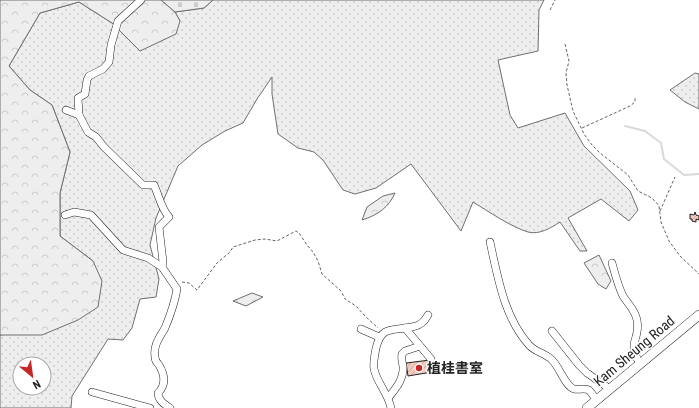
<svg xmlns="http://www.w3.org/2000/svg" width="699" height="408" font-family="'Roboto Condensed','Noto Sans TC',sans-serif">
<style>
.grass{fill:url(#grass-dots);stroke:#6f6f6f;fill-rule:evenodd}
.forest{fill:url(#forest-crowns);stroke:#6f6f6f}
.cemetery{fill:url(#cemetery-stones);stroke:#6f6f6f}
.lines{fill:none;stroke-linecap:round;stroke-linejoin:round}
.stream{stroke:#d9d9d9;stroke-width:2}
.building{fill:url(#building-hatch);stroke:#222}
.minor-casing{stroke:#222;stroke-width:8}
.major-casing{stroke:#222;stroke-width:10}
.path{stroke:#646464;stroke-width:1;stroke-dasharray:3 2;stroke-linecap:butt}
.minor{stroke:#fff;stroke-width:7}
.major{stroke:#fff;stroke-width:9}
.poi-dot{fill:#c62828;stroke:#fff;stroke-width:1.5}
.labels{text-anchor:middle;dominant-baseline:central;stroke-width:3;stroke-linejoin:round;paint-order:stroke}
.street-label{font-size:14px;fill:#222;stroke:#fff}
.poi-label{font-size:14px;font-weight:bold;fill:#222;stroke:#fff;text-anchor:start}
</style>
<defs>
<pattern id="grass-dots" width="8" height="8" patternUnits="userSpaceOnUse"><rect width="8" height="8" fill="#eee"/><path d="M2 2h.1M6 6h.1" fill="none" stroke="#ccc" stroke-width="1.8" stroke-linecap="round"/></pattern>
<pattern id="forest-crowns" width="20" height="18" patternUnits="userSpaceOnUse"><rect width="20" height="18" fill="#eee"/><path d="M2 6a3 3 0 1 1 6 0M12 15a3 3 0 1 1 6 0" fill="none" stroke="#ccc"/></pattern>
<pattern id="cemetery-stones" width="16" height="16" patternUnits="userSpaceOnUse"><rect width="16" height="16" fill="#eee"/><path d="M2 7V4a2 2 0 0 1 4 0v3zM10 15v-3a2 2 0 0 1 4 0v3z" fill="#ccc"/></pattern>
<pattern id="building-hatch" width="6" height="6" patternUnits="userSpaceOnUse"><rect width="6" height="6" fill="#f3c9c0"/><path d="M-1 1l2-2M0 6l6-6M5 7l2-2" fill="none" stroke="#d0aca5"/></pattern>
</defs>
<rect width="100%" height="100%" fill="#fff"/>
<g class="grass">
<path d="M213,0h331l-5,10 -1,41 -40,9 12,55 8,13 47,-15 19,33 46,45 8,19 -9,11 -28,-22 -33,19 19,33h-7l-20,-29c-9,6 -21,13 -32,10 -17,-5 -40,-21 -55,-30l-12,29 -50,-67 -35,24 -21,6 -12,-4 -20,-30 -9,-8 -16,-4 -20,-14 -6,-40v-17l-15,22 -14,24 -18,8 -23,14 -24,21 -22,52 -6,27 9,34 -3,18 -16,2 -8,29 -9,12 -15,-1 -36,57 -1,12h-71v-73l8,-1 85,-73 -33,-25v-43l10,-41 -18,-47 -22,-15 -21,-24 31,-53 39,-11 33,21 28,28 40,-30 -5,-9 29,-4zM20,364h24v24h-24z"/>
<path d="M695,73l4,1v35l-14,-7 -15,-12z"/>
</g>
<g class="forest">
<path d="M0,0h161l14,12 5,9 -4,13 -36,17 -28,-28 -33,-21 -39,11 -31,53 21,24 22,15 18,47 -10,41v43l33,25 9,20 -4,26 -20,13 -36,15h-42z"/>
<path d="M395,193c-6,14 -17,22 -33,27l5,-13 16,-11z"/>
<path d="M599,255l12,26 -5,8 -8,-5 -14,-21z"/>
<path d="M252,293l11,4 -17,9 -13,-5z"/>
</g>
<path class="cemetery" d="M161,0h52l-9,8 -29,4z"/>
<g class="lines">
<path class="stream" d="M625,126l20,5 16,12 3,16 20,16 15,-1"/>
</g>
<g class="building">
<path d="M695,212l1,3 3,1v4l-3,-1v3l-4,-1v-2h-2v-5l4,1z"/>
<path d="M430,360l2,12 -24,4 -2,-13z"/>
</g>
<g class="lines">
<g class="minor-casing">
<g id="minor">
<path d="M141,0l-23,21 -7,24 -2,17 -6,7 -14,7 -2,4 -2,14 -7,4 1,17 9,17 8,5 8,10 39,38h11c5,11 7,23 15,32l-10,10 4,35 -1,5 15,22c-2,12 -7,27 -12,39 -5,9 -12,17 -10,29 0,3 2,6 4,8 6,10 7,20 -1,28 0,7 6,11 12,15"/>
<path d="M66,110l13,5"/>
<path d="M65,215l9,-3 17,3 32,35 25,8 14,9"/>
<path d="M490,242c8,36 14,75 39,103 6,7 16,8 23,15 7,6 13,26 22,29 5,1 10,-1 15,1l8,10"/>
<path d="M612,263c3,11 6,23 11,33 5,8 12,14 14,24 4,20 -11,21 3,44"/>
<path d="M405,328l26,31 2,11"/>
<path d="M361,329l18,8"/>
<path d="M552,331l27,34 8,8 23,16"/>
<path d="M92,392l58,16"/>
<path d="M389,397c7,-9 15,-18 14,-31 -1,-4 -2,-8 -1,-12l3,-3 15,-5"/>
<path d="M391,408c-3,-15 -14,-25 -17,-39 -1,-7 1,-15 2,-21 6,-23 16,-17 36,-21 3,-1 6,-1 8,-3 4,-2 6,-6 8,-9"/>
</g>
</g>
<g class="major-casing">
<path id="major" d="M587,408l112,-93"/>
</g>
<g class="path">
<path d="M550,10l5,-10"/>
<path d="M565,44l4,17 -3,12 1,12 6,26 11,23 8,11 8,8 28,22 10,16 12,6 5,4 4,5 2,16 8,19 11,15 19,18"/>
<path d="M582,128l48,-22 5,-4v-5"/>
<path d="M660,211l15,-34"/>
<path d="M182,282l7,1 8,7 20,-27 13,-11 3,-5 22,-7 10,-1 12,2 19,-10 3,2 8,12 6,7 5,9 4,13 19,17 4,8 11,7 9,10 13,12"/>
</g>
<use href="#minor" class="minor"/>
<use href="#major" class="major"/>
</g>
<circle class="poi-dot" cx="419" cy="368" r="4"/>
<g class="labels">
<g class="street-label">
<text transform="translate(634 351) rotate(-40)">Kam Sheung Road</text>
</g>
<g class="poi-label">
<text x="427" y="368">植桂書室</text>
</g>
</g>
<g transform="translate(32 376) rotate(151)"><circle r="19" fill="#ffffff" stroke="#a7a7a7"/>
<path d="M0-3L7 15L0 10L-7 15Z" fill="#c62828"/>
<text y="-6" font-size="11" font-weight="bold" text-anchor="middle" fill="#222222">N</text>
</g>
</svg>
